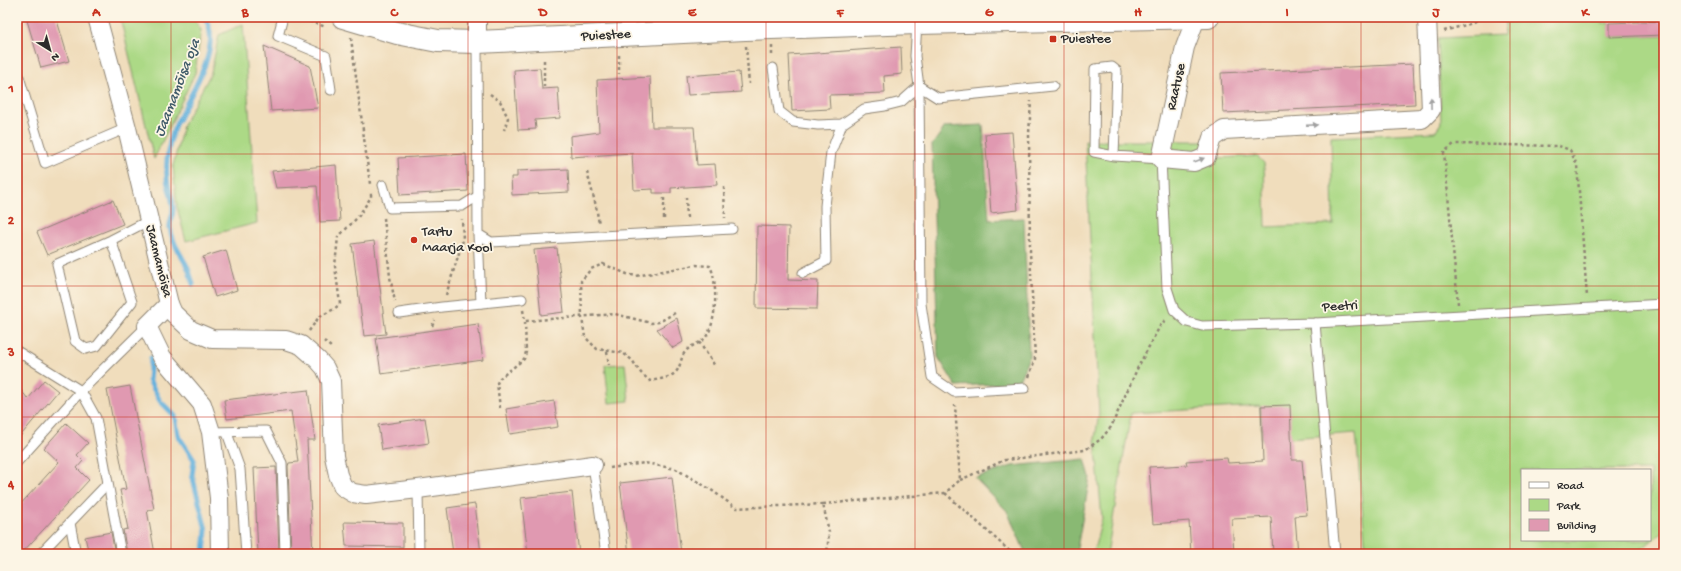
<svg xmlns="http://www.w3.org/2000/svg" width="1681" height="571" font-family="'Gochi Hand',sans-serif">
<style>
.green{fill:#acd986;stroke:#6c8258;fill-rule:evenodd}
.forest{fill:#89b973;stroke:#5a724f}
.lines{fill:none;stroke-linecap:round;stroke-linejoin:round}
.stream{stroke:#63b1dd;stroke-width:5}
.building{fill:#e099b1}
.service-casing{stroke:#8e8474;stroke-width:11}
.minor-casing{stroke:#8e8474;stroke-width:20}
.secondary-casing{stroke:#8e8474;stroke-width:24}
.path{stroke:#8e8474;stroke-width:2.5;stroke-dasharray:3 3;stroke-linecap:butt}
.service{stroke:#fff;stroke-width:9}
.minor{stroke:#fff;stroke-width:18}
.secondary{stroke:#fff;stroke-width:22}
.oneway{fill:#a0a0a0}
.grid{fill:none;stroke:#c8321e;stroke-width:1;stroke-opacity:0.55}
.poi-dot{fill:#c8321e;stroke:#fcf5e5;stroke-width:1.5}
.labels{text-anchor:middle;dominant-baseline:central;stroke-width:3.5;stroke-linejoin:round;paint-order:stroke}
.street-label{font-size:14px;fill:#2b2b2b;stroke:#fcf5e5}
.poi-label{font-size:14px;fill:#2b2b2b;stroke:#fcf5e5;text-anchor:start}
.water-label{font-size:15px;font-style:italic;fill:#3f5a69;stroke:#fcf5e5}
.neatline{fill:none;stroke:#c8321e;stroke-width:1.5}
.grid-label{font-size:13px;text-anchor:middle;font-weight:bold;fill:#c8321e}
</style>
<rect width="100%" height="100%" fill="#fcf5e5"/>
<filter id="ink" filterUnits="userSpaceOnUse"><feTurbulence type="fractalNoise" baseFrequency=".025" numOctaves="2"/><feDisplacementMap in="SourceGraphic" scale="8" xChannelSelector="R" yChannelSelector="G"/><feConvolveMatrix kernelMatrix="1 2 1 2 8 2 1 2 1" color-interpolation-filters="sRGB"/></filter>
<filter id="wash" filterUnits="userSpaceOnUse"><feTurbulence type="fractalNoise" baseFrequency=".012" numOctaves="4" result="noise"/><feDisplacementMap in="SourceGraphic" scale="16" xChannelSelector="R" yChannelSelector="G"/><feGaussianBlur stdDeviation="0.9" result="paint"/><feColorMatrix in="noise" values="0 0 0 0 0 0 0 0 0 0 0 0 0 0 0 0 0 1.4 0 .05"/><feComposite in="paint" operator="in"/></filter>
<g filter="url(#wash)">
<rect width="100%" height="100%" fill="#f0ddbc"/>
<g class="green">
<path d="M120,17h70l4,2 7,11 -6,43 -41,86z"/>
<path d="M1602,18v5h7l1,14 54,-2v496l-29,23h-269l-10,-121 -94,7 -2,-34 -129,7 -24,141h-14l9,-35 -7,-81 4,-24 -14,-273h130l3,17 39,-2 7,7 2,64 67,-3 -2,-87 104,-5 6,-9 -3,-85 66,-3 2,-14zM1522,470h128v70h-128z"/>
<path d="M243,24l14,199 -71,18 -9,-34 -4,-41 10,-41 28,-52 8,-38z"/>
<path d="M625,364l4,37 -20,2 -4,-38z"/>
</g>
<g class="forest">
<path d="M983,125l6,95 35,-2 5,139 -11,26 -62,3 -18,-29 -6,-212 13,-18z"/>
<path d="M1085,459l5,18 -14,77h-50l-19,-43 -32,-33 37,-12z"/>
</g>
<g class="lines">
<g class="stream">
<path d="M193,284c-2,-7 -4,-15 -7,-20 -7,-12 -14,-23 -16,-36 -1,-6 3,-12 3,-18 1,-11 -6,-22 -6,-33 -1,-14 1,-31 6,-45 10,-29 54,-85 31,-115"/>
<path d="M151,358l-2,22 11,21 15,15 3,19 16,25 -2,15 14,55 -2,24"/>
</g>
</g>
<g id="blocks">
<g class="building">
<path d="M26,17h30l13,44 -28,7z"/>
<path d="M1664,21v14l-55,2v-14z"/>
<path d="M264,46l46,20 8,42 -47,3z"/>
<path d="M901,47l1,27 -18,2 1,17 -56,2 1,14 -38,2 -3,-56z"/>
<path d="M1413,64l2,40 -192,9 -2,-40z"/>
<path d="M540,68l2,21 16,-1 2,30 -25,2 1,9 -18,1 -4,-60z"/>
<path d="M739,72l2,20 -53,3 -2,-19z"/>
<path d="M650,77l2,50h42l3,38 18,-1 2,21 -46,3v5h-18v-4l-19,1 -2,-37 -61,4 -1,-21 29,-4 -2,-52z"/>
<path d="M1012,132l6,78 -27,3 -6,-79z"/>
<path d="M466,154l2,37 -68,4 -2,-37z"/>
<path d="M336,165l4,56 -20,1 -3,-36 -41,2 -4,-17z"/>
<path d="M568,169l1,23 -57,3 -1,-18h6v-6z"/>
<path d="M113,200l10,24 -76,31 -10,-23z"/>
<path d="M757,226l32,1 -1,53 30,1 -1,28 -61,-1z"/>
<path d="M374,241l12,93 -22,2 -12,-92z"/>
<path d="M557,248l7,64 -23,3 -7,-65z"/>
<path d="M226,250l11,40 -22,7 -12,-40z"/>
<path d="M677,318l6,24 -10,6 -16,-19z"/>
<path d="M478,324l5,36 -102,14 -5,-36z"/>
<path d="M44,380l14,11 -41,49v-55l11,14z"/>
<path d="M130,386l24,123 -7,1 8,44h-28l-4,-24 5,-1 -8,-39 6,-1 -19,-99z"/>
<path d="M308,390l7,50h-8l6,114h-22l-3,-88 1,-3 9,-1 -7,-51 -64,8 -3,-19z"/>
<path d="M554,401l4,26 -48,7 -4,-25z"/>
<path d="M1290,405l2,55h10l5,55 -12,1 3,38h-25l-2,-37 -39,2 2,35h-43l-2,-33 -36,3 -4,-57 38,-2 -1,-4 41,-3 1,5 35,-2 -2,-55z"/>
<path d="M425,418l4,25 -47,7 -4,-25z"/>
<path d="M66,423l22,20 -11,12 6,6 -6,7 12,12 -68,74h-4v-46l42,-46 -15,-14z"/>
<path d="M276,467l3,87h-21l-4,-86z"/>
<path d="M672,477l9,77h-52l-9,-71z"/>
<path d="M572,492l7,62h-51l-7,-56z"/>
<path d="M475,504l6,50h-28l-6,-46z"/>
<path d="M344,522l59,1v24l-57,-1z"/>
<path d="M111,532l4,22h-26l-4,-17z"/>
</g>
</g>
</g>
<g filter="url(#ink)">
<use href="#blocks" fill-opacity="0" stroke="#8e8474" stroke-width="1"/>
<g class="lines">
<g class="service-casing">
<g id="service">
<path d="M283,17l-5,19 48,20 5,34"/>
<path d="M917,23l-2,33 4,30 19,12 115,-12"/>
<path d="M477,42l1,192 13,8 241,-13"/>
<path d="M773,68l6,43 14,11 25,3 24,-1 22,-15 21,-3 16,-4 18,-16"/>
<path d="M17,70l28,93 82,-35"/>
<path d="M919,86l2,218 11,73 22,15 71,-4"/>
<path d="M1114,156l3,-85 -5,-4 -17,2 -1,83 20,4 47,3 6,129 7,22 13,12 15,4 113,-3 349,-19"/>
<path d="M383,185l7,23 72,-2 16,-10"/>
<path d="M478,234l3,69"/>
<path d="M111,240l21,62 -35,44 -11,3 -11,-8 -18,-77 54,-24 37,-19"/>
<path d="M803,273l23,-12 -1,-55 6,-54 11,-28"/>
<path d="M399,313l43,-6 80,-8"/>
<path d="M1315,323l20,231"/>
<path d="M17,351l64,40 15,27 12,65 -68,71"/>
<path d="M211,432l55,-1 16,32 3,91"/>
<path d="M227,433l13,36 6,85"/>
<path d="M17,462l64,-71 66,-65"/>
<path d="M593,465l13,89"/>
<path d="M108,483l13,71"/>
<path d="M418,489l1,65"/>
<path d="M70,523l6,31"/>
</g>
</g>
<g class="minor-casing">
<g id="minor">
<path d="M97,17l30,111 42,176 -22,22 15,31 40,47 9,28 8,66 1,56"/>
<path d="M1196,18l-11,29 -24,112 33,3 12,-5 6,-19 12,-8 198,-11 9,-9 -4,-93"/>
<path d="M477,42v-25"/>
<path d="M169,304l4,9 18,17 21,9 74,1 15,5 17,15 7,8 6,13 3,75 4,19 5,12 10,6 13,2 52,-6 175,-24"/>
</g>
</g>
<g class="secondary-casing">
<path id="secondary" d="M343,17l54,16 41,8 39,1 268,-13 172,-6 291,-6"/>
</g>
<g class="path">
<path d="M298,17l28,10"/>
<path d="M1444,31l29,-8 9,-6"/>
<path d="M351,38l19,146"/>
<path d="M746,46l3,38"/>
<path d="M772,46v11"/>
<path d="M619,55v19"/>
<path d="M544,87v-30"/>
<path d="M490,94l10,7 8,17 -4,12"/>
<path d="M587,172l9,34 3,18"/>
<path d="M724,187l1,31"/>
<path d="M686,197l1,22"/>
<path d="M664,198v22"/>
<path d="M384,218l6,59 5,25"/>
<path d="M603,264l24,10 9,2 60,-11 14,1c8,15 7,59 -5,72 -5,6 -15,7 -20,14 -4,5 -4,12 -7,17 -5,9 -18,10 -28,12l-9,-8 -9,-13 -9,-7 -26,-4 -12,-12 -3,-19 -1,-37 10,-12z"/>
<path d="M446,295l17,-55 -1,-21"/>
<path d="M1458,304l-14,-152 10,-8 105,2 11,4 7,15 10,132"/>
<path d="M523,310l2,11 90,-7 36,9 8,-1 16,-9"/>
<path d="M432,326l3,-6"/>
<path d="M309,331l10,-14 15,-8 6,-5 -5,-38 3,-29 20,-20 13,-20v-4"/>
<path d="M324,341l8,7"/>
<path d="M699,342l16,24"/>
<path d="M607,352l2,13"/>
<path d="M1029,377l6,-18 -5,-108 -1,-117 2,-33"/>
<path d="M500,408l-3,-25 3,-5 24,-19 2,-7 -1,-31"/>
<path d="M610,468l35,-5 31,6 34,20 26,19 87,-4 6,28 -2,22"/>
<path d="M960,480l45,-20 80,-10 16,-11 10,-12 27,-60 22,-41 6,-7"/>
<path d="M945,493l68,61"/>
<path d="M823,504l122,-11 15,-13 -5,-75"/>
</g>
<use href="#service" class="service"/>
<use href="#minor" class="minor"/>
<use href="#secondary" class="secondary"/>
</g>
<defs><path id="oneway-solid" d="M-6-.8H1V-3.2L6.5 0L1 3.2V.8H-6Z"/></defs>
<g class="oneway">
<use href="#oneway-solid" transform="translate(1431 103) rotate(-91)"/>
<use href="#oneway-solid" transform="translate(1312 125) rotate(-3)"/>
<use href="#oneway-solid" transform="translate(1199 160) rotate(-21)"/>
</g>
</g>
<path class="grid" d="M171,17v537M320,17v537M468,17v537M617,17v537M766,17v537M915,17v537M1064,17v537M1213,17v537M1361,17v537M1510,17v537M17,154h1647M17,286h1647M17,417h1647"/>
<g class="poi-dot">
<rect x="1049" y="35" width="8" height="8" rx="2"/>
<circle cx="414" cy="240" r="4"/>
</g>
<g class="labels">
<g class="street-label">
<text transform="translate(606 36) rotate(-3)">Puiestee</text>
<text transform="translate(1177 87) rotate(-78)">Raatuse</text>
<text transform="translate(158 261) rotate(76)">Jaamamõisa</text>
<text transform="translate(1340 307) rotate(-3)">Peetri</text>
</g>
<g class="poi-label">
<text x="1061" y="39">Puiestee</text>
<text x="422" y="232">Tartu<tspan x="422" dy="16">Maarja Kool</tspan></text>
</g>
<g class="water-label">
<text transform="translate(178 88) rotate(-69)">Jaamamõisa oja</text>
</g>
</g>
<rect width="1681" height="571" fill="none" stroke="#fcf5e5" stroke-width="44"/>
<rect x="1521" y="469" width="130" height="72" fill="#fcf5e5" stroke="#a8a49b"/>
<rect x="1529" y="482" width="20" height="6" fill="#ffffff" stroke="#a8a49b"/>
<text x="1557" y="489" font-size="12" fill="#2b2b2b">Road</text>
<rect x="1529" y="499" width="20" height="12" fill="#acd986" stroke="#a8a49b"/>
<text x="1557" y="509" font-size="12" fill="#2b2b2b">Park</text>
<rect x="1529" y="519" width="20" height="12" fill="#e099b1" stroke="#a8a49b"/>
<text x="1557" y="529" font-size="12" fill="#2b2b2b">Building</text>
<g transform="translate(50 50) rotate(143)" stroke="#fcf5e5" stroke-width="3" paint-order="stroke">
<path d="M0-3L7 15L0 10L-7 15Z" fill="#2b2b2b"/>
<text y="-6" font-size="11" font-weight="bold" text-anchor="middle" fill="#2b2b2b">N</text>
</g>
<rect x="22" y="22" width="1637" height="527" class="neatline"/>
<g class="grid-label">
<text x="96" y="16">A</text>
<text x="245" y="16">B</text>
<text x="394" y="16">C</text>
<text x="543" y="16">D</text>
<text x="692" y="16">E</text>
<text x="840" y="16">F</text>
<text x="989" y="16">G</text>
<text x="1138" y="16">H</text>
<text x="1287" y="16">I</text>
<text x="1436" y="16">J</text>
<text x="1585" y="16">K</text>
<text x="11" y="92">1</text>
<text x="11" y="224">2</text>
<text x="11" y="356">3</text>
<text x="11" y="488">4</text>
</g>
</svg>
